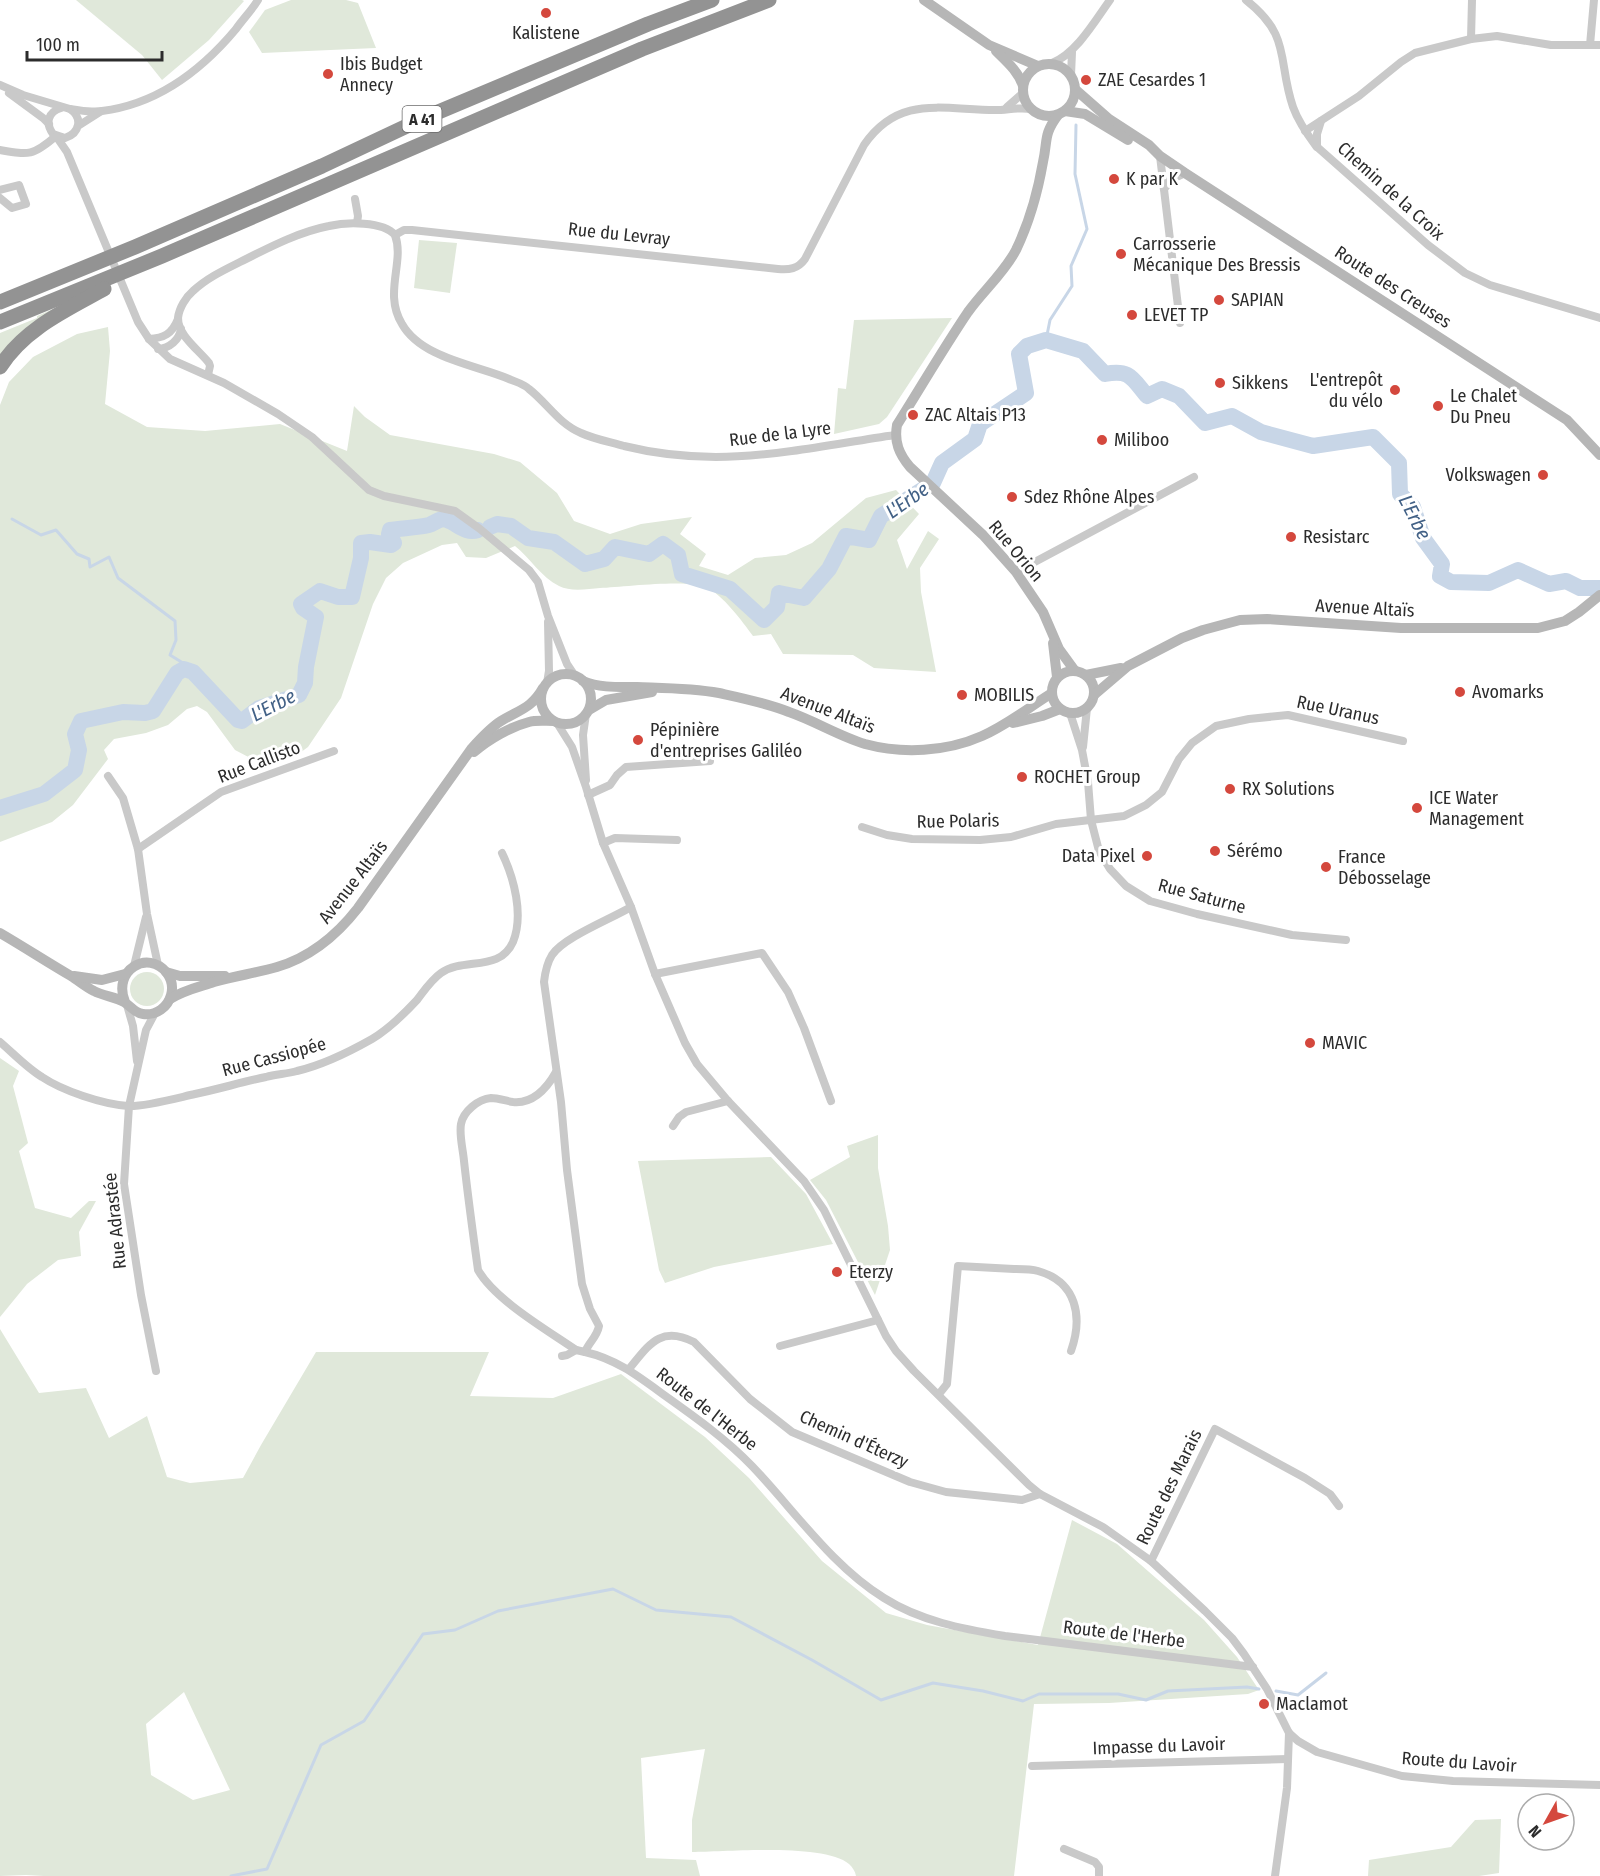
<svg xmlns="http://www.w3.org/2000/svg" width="1600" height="1876" font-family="'Fira Sans Condensed',sans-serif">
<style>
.green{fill:#e0e8da;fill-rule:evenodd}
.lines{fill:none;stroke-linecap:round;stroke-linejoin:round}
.stream{stroke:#c8d6e7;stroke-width:3}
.river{stroke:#c8d6e7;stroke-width:16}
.street{stroke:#c9c9c9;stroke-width:8}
.secondary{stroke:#b6b6b6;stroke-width:10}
.highway{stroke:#939393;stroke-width:15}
.poi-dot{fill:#d4483d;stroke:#fff;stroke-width:2}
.labels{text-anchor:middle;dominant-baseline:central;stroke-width:6;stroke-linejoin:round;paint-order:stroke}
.shield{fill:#fff;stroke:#6b6b6b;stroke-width:1.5}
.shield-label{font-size:16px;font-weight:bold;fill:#2c2c2c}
.poi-label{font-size:18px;fill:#2c2c2c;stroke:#fff;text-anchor:start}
.street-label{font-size:18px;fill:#2c2c2c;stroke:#fff}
.water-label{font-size:20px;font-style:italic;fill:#426186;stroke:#fff}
</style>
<rect width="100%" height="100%" fill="#fff"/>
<g class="green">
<path d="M76,0h166l2,1 -35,39 -47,40 -20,-25z"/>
<path d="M291,0h55l12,3 18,45 -114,5 -13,-21 16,-22z"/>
<path d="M419,240l38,3 -7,50 -36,-5z"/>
<path d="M67,303l-67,57v-27l37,-15v-2z"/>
<path d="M952,318l-65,99 -8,7 -45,10 4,-46 8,1 8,-69z"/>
<path d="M108,327l2,24 -5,53 42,23 58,4 75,-7 67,27 7,-45 11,11 25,18 104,19 26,8 37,31 17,28 36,13 31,-10 51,-7 -12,17 26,20 -7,12 29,9 27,-17 31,-3 26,-12 54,-45 30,-8 23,24 -22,26 10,29 21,-38 11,8 -19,29 1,24 15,80 -62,-4 -21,-13 -70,-1 -12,-20 -18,2c-11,-15 -30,-41 -47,-49 -19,-8 -83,0 -106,1 -12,1 -30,4 -41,-2 -18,-9 -29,-28 -44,-40l-29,12 -20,-1 -9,-14 -15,2 -39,18 -17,15 -13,26 -32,94 -33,49 -11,8 -41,6 -21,-11 -28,-38 -10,-6 -10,3 -19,16 -22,8 -32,6 -10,11 4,9 -35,46 -21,17 -52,20v-437l9,-23 24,-25 44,-23z"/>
<circle cx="147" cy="989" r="17"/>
<path d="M0,1058l19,13 -6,15 15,57 -9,8 16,57 36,10 18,-17h7l-17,31 2,24 -23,4 -31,24 -27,33z"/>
<path d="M878,1135v33l10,58 2,24 -15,45 -49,-95 -16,-20 40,-23 -3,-11z"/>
<path d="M771,1157l35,37 27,50 -119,23 -49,16 -6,-13 -21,-109z"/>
<path d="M0,1329l39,64 47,-5 23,50 38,-22 20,61 23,6 53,-5 18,-33 55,-93h173l-19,44 83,2 68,-24 84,63 44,41 73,83 64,52 41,12 111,20 34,-125 45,24 87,76 33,37 22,33 -11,4 -139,9 -75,1 -20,172h-158c-1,-5 -3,-8 -7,-12 -25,-21 -123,-12 -157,-12v-32l13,-71 -64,9 5,100 50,2 4,16h-656l-18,-1 -26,1zM184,1692l46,98 -37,10 -42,-25 -5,-51z"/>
<path d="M1501,1819l-2,54 -20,3h-111l1,-16 82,-13 24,-27z"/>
</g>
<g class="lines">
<g class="stream">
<path d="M1046,340l4,-20 22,-34 -1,-20 16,-37 -12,-55 1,-49"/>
<path d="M12,519l29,16 15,-5 21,24 12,5 1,8 19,-10 9,21 57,43 1,19 -6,15 13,8 1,6"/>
<path d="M1276,1691l22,4 28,-22"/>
<path d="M231,1876l36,-7 54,-124 43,-24 59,-87 32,-4 43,-19 115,-22 43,21 75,7 81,43 69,40 52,-17 50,8 40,10 16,-7h79l28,6 22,-9 79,-4 12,2"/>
</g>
<g class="river">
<path d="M490,527l7,-3 14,2 17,12 26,4 31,22 19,-5 11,-12 34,7 14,-10 15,11 4,19 48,15 34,31 13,-13 2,-14 25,5 25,-29 17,-33 23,4 12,-24 52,-33 9,-20 33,-24 5,-15 46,-31 -7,-39 8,-8 19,-6 37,11 22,23c25,-5 27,4 42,22l15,-7 17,7 26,27 27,-7 29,16 52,14 60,-9 26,26 1,31 13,13 10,31 19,26 -2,12 11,6 38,1 29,-13 31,14 17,-3 14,7h20"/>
<path d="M0,808l44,-14 31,-24 4,-20 -4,-16 6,-13 42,-9 22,1 8,-2 24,-38 7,-4 9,3 45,48 4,1 17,-13 40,-13 6,-12 1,-16 10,-50 -13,-9 -2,-4 19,-13 18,6h14l9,-39v-15l9,-1 21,3 3,-2 -5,-9 1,-4c12,-2 26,-2 39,-5 6,-2 12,-8 18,-5 11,4 18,14 31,10"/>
</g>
<g class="street">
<path d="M1246,0c46,36 31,60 47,107 5,14 14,27 23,39l112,99 37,28 25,12 110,33"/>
<path d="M1471,39l1,-39"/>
<path d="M1590,45l4,-45"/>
<path d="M1052,63c24,-9 43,-42 58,-63"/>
<path d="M1071,75l1,-23"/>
<path d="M0,85l23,10 47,14c13,9 10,24 -5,29l-12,-4c-8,-11 -5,-22 8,-26"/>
<path d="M9,93l34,25 6,6"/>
<path d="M1007,107l16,-14"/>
<path d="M70,109c10,1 22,4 32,2 56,-7 99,-40 134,-82 7,-10 16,-19 22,-29"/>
<path d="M78,126l22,-14"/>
<path d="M1305,131l54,-35 42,-34 14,-9 56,-14 26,-3 54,9h49"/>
<path d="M1317,147v-13l4,-13"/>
<path d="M0,150c29,5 33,6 56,-14l11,16 71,170 11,17 21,20 54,24 54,31 34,23 57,53 15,6 71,15 25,18 49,41 9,12 10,34 19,48 8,12"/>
<path d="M1160,156l20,167"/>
<path d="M1164,189l8,-10 13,-6"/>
<path d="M0,190l19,-5 7,19 -14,4 -12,-10"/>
<path d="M355,199l3,17 -1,7"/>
<path d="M395,235c10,27 -12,58 7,89 19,34 74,41 107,55 7,3 15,5 20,10 18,14 30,35 52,44 13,6 29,9 43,13 97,24 175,3 271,-11"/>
<path d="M149,339c15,-1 23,-5 29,-20"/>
<path d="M158,349c12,-1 21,-9 23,-20"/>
<path d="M208,375l2,-9 -1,-3c-10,-13 -31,-27 -31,-45 1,-10 8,-21 15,-27 14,-13 31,-21 47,-29 28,-14 58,-30 89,-36 17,-4 54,-5 66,9l9,-5h8l366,39c11,1 20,0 27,-10l59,-114c35,-51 79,-35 131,-35 13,0 22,-3 37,-1"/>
<path d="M1016,572l178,-95"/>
<path d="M547,683l2,-12 -1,-49"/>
<path d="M1070,713l12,37 6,32 3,38 8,31 11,18 16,17 24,15 47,13 95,21 54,5"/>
<path d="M557,723l15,24 14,40 17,56 28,64 24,67 30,69 12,21 31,37 76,80 20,29 62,126 10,15 18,20 115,114 11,9 63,33 48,34 54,50 27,27 12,16 23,35 22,44 9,8 19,11 85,24 51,5 147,4"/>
<path d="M1083,747l4,-39"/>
<path d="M108,776l15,22 15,51 9,65 11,51"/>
<path d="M586,780l-3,-45 3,-21"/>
<path d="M588,795l22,-10 7,-10 9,-8 84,-6"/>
<path d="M862,827l25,8 25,4 68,1 31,-3 45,-13 68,-8 22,-11 16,-13 17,-33 13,-16 24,-17 33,-7 39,-4 115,26"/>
<path d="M603,843l12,-5 62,2"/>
<path d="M138,849l83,-57 113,-41"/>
<path d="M631,907c-20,12 -67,30 -79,48 -5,8 -7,18 -8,27l17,120 6,68 15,114 8,25 9,17c-2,11 -10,16 -14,26 31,7 53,24 79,43 31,22 62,44 88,71 42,44 80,100 132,132 36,23 79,31 121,38l248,31"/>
<path d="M134,966l12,-49"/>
<path d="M655,974l107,-21 26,39 16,36 27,73"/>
<path d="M127,1005l6,21 4,35"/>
<path d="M155,1013l-9,17 -17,76 -5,78 17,111 15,76"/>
<path d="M0,1042c13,11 27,26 42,35 21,14 60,27 86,29 16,1 49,-8 67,-12 24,-5 47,-12 71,-17 10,-3 21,-3 31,-6 26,-6 52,-19 75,-32 17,-10 32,-25 45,-39 7,-9 14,-20 24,-27 23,-16 59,-1 72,-31 11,-27 1,-64 -11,-89"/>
<path d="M556,1072c-9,16 -22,32 -43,30 -7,-1 -15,-4 -22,-4 -13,1 -28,14 -30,26 -2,11 2,25 3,37 4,36 9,73 14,109 17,30 69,60 98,80l9,2"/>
<path d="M673,1126l6,-9 7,-5 42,-11"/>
<path d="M780,1346l98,-26"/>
<path d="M562,1356l5,-1 9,-5"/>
<path d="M629,1369c20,-24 31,-44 65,-27l56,57 42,33 118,50 36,10 76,8 18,-6"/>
<path d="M939,1394l8,-10 11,-118c19,1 38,2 56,3 8,0 17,0 24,2 39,11 45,46 33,80"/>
<path d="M1151,1561l64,-132 90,49 25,16 9,12"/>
<path d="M1032,1766l256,-7"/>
<path d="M1064,1849l31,13 4,5v9"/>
<path d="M1275,1876l12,-88 2,-55"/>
</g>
<g class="secondary">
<path d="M924,0l65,45 49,21"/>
<path d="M996,51c11,11 22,20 27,35"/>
<circle cx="1049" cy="90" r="26"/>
<path d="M1076,90l33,29 40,26 11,11 25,17 382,247 33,35"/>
<path d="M1065,111l20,3 43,26"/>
<path d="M1058,115c-15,20 -10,25 -15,47 -5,29 -14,61 -27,88 -12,23 -33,41 -48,62 -25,37 -47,75 -71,113 -3,17 2,29 13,42l73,68 33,37 27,40 16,37 16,22"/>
<path d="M1053,643l4,34"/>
<circle cx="1073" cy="692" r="21"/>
<circle cx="566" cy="699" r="25"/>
<path d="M1086,675l35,-7"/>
<path d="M583,681c17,7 35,6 54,6 27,1 55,1 82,6 23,5 48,10 70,19 26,9 50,24 76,32 37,10 81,8 117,-8 25,-11 46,-28 70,-43"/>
<path d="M1094,695l34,-29 54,-28 21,-8 37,-10 27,-1 134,9h137l27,-7 14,-9 21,-17"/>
<path d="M589,710l17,-10 46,-8"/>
<path d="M1013,723l29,-7 18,-7"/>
<path d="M474,752c15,-13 36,-25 55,-30 7,-2 16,-1 24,-1"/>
<path d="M0,933c24,14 47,29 71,43 8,5 15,11 23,15 9,5 22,6 30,11 7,4 10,11 19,12 13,2 25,-7 28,-19 2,-7 1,-15 -4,-22 -19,-24 -55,-3 -42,29"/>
<path d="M166,972l14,4h45"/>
<path d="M74,976l28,4 23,-6"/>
<path d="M170,999c14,-9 29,-12 44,-17 21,-6 42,-9 63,-15 34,-10 60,-32 81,-59l114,-160c9,-10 18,-20 29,-27 18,-11 31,-13 42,-33"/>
</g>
<g class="highway">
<path d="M0,302l135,-55 187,-81 102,-48 224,-94 64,-24"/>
<path d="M0,322l162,-66 480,-207 127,-49"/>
<path d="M0,367c24,-38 66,-57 104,-78"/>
</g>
</g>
<g class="poi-dot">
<circle cx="546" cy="13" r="6"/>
<circle cx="328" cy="74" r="6"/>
<circle cx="1086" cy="80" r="6"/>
<circle cx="1114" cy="179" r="6"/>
<circle cx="1121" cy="254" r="6"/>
<circle cx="1219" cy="300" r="6"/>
<circle cx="1132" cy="315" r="6"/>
<circle cx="1220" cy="383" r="6"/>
<circle cx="1395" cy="390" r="6"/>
<circle cx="1438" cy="406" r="6"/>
<circle cx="913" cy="415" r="6"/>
<circle cx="1102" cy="440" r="6"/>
<circle cx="1543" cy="475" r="6"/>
<circle cx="1012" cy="497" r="6"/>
<circle cx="1291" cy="537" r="6"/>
<circle cx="1460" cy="692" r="6"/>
<circle cx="962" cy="695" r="6"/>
<circle cx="638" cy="740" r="6"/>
<circle cx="1022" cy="777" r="6"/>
<circle cx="1230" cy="789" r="6"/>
<circle cx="1417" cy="808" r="6"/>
<circle cx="1215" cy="851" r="6"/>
<circle cx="1147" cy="856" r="6"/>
<circle cx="1326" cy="867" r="6"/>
<circle cx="1310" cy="1043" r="6"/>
<circle cx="837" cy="1272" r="6"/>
<circle cx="1264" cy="1704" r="6"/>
</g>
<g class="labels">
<rect class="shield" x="402.5" y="106" width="39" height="26" rx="4.5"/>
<g class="shield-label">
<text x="422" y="119">A 41</text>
</g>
<g class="poi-label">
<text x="546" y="33" text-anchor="middle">Kalistene</text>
<text x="340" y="64">Ibis Budget<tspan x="340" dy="21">Annecy</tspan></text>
<text x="1098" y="80">ZAE Cesardes 1</text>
<text x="1126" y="179">K par K</text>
<text x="1133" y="244">Carrosserie<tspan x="1133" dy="21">Mécanique Des Bressis</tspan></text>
<text x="1231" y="300">SAPIAN</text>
<text x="1144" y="315">LEVET TP</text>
<text x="1383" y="380" text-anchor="end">L'entrepôt<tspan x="1383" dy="21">du vélo</tspan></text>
<text x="1232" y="383">Sikkens</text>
<text x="1450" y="396">Le Chalet<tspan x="1450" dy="21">Du Pneu</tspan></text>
<text x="925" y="415">ZAC Altais P13</text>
<text x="1114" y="440">Miliboo</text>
<text x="1531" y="475" text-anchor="end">Volkswagen</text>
<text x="1024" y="497">Sdez Rhône Alpes</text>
<text x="1303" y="537">Resistarc</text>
<text x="1472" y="692">Avomarks</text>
<text x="974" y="695">MOBILIS</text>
<text x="650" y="730">Pépinière<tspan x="650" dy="21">d'entreprises Galiléo</tspan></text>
<text x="1034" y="777">ROCHET Group</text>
<text x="1242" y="789">RX Solutions</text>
<text x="1429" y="798">ICE Water<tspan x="1429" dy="21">Management</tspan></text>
<text x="1227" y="851">Sérémo</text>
<text x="1135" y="856" text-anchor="end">Data Pixel</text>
<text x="1338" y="857">France<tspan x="1338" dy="21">Débosselage</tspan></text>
<text x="1322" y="1043">MAVIC</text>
<text x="849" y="1272">Eterzy</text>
<text x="1276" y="1704">Maclamot</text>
</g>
<g class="street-label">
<text transform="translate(1391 191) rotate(42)">Chemin de la Croix</text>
<text transform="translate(619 234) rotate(6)">Rue du Levray</text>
<text transform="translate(1393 287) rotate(33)">Route des Creuses</text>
<text transform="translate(780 434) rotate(-7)">Rue de la Lyre</text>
<text transform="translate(1016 551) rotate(50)">Rue Orion</text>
<text transform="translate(1365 608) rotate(3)">Avenue Altaïs</text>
<text transform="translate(828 710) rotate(21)">Avenue Altaïs</text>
<text transform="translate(1338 710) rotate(12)">Rue Uranus</text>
<text transform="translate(259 762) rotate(-21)">Rue Callisto</text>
<text transform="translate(958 821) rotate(-1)">Rue Polaris</text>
<text transform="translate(353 882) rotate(-52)">Avenue Altaïs</text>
<text transform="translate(1202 896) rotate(15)">Rue Saturne</text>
<text transform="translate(274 1057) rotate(-15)">Rue Cassiopée</text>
<text transform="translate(115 1221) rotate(-96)">Rue Adrastée</text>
<text transform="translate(707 1409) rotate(38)">Route de l'Herbe</text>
<text transform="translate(854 1439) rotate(24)">Chemin d'Éterzy</text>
<text transform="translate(1169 1487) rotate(-64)">Route des Marais</text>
<text transform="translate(1124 1634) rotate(7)">Route de l'Herbe</text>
<text transform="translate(1159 1746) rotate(-2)">Impasse du Lavoir</text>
<text transform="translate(1459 1762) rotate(4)">Route du Lavoir</text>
</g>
<g class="water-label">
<text transform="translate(907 500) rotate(-35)">L'Erbe</text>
<text transform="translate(1415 517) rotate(63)">L'Erbe</text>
<text transform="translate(273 705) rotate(-27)">L'Erbe</text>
</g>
</g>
<g transform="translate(1546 1822) rotate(230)"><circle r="28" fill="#ffffff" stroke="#ababab" stroke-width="1.5"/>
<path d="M0-4.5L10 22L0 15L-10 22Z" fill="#d4483d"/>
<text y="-9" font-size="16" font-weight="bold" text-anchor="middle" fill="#2c2c2c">N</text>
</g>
<path d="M27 51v9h135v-9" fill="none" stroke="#2c2c2c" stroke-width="3"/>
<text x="36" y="51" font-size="18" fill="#2c2c2c" stroke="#ffffff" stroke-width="4.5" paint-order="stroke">100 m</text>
</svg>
